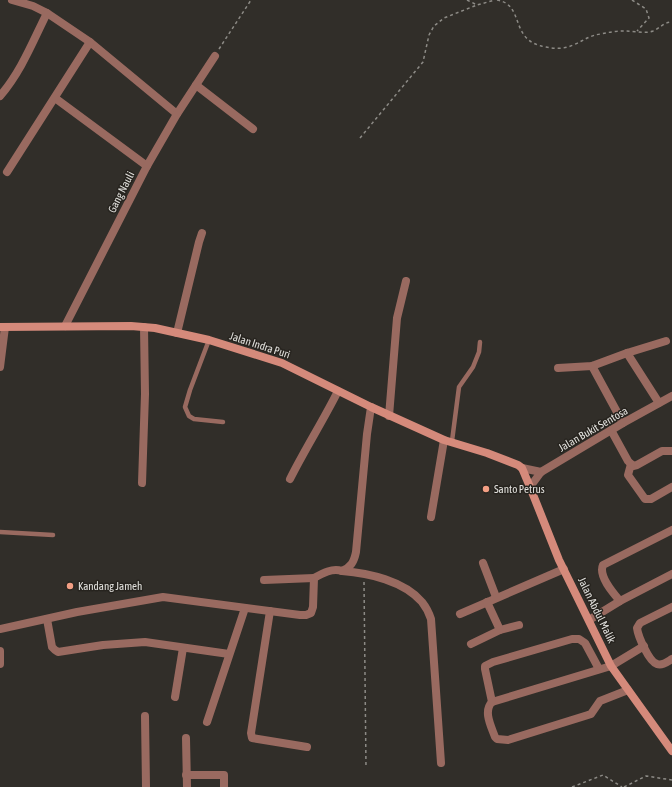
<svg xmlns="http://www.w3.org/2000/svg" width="672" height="787" font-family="'Asap Condensed',sans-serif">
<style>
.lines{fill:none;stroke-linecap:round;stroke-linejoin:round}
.path{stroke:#8d8b86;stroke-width:1.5;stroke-dasharray:3 3;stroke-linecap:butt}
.lane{stroke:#996a60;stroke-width:4.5}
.street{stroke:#996a60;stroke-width:8}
.secondary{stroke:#d58a7b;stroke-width:8}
.poi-dot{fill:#f39f84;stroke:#27241f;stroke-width:1.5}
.labels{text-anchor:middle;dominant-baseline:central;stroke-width:3;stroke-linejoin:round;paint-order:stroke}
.street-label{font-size:11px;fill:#e2e1dd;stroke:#27241f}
.poi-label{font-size:11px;fill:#e2e1dd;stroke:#27241f;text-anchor:start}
</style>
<rect width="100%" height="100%" fill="#312e29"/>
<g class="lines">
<g class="path">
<path d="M467,0l10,5 18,-5"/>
<path d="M497,0c29,5 11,41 49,47 9,2 19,2 27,-2 10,-4 17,-10 28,-11 8,-2 16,-3 24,-3 9,0 20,3 28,0 7,-3 11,-9 19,-9"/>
<path d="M632,0l14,9 3,9 -12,13"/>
<path d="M219,49l32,-49"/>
<path d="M360,138l63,-76 6,-27 5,-9 10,-8 33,-13"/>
<path d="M364,582l2,186"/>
<path d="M572,787l31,-12 19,12"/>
<path d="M624,787l22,-11 26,4"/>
</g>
<g class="lane">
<path d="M209,340l-19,50 -5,17 4,9 5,3 29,3"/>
<path d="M452,441l7,-54 14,-20 6,-15 1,-10"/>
<path d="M0,532l53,3"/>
</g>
<g class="street">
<path d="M12,0l21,6 14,7 43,29 87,72"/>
<path d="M196,85l57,44"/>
<path d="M0,96c21,-24 33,-55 47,-83"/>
<path d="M55,98l92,68"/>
<path d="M7,172l83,-130"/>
<path d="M65,326l82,-160 30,-52 38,-58"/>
<path d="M177,333l22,-91 3,-9"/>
<path d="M627,353l32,50"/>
<path d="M592,366l31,57"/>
<path d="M0,367l5,-40"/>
<path d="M558,368l34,-2 35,-13 39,-12"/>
<path d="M389,416l8,-98 9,-37"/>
<path d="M611,430l17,31 5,5 4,-1 25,-14h10"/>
<path d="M631,464l-3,11 17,24h6l21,-12"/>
<path d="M522,468l19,4"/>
<path d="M290,479c15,-30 33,-58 48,-88"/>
<path d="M142,483l3,-89 -1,-67"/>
<path d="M530,487l11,-15 82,-49 49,-27"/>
<path d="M431,517l13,-77"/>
<path d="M483,563l13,34"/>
<path d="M342,571c27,2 62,10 80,31 4,5 7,11 9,17l10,144"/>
<path d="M264,580l50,-2"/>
<path d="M620,601c-7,-8 -22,-25 -17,-36l69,-35"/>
<path d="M672,607l-32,16 -3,5c1,8 12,34 20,36 5,2 10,-2 15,-5"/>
<path d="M270,611l-19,122 1,5 55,9"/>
<path d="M460,614l104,-45"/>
<path d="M47,619l5,28 3,3 3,2 45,-7 42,-3 84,12"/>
<path d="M589,620l31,-19 52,-27"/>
<path d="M0,629l77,-17 86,-15 137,18h6l5,-2 2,-6 1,-29c9,-5 18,-10 28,-7 9,-4 12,-9 14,-19l11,-118 4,-27"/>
<path d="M500,630l19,-5"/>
<path d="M471,644l29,-14 -13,-28"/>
<path d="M0,651v13"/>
<path d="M628,690l-28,11 -9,13 -3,1 -80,25 -11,-1 -2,-2c-4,-11 -12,-26 -3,-35l119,-36 33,-20"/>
<path d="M175,697l8,-49"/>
<path d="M492,702l-7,-33v-3l8,-4 79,-23h7l6,4 14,26"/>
<path d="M145,716l1,71"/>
<path d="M207,722l38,-114"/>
<path d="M186,738l1,49"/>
<path d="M186,775h38v12"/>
</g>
<path class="secondary" d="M0,327l131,-1 24,2 54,12 73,23 89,44 73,33 43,13 31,12 4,3 8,19 29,73 52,106 61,85"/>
</g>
<g class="poi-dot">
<circle cx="486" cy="489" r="4"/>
<circle cx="70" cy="586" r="4"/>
</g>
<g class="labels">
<g class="street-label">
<text transform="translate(121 192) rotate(-63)">Gang Nauli</text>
<text transform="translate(260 345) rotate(18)">Jalan Indra Puri</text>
<text transform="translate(593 429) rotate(-30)">Jalan Bukit Sentosa</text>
<text transform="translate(597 610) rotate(64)">Jalan Abdul Malik</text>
</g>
<g class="poi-label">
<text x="494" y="489">Santo Petrus</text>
<text x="78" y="586">Kandang Jameh</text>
</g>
</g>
</svg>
